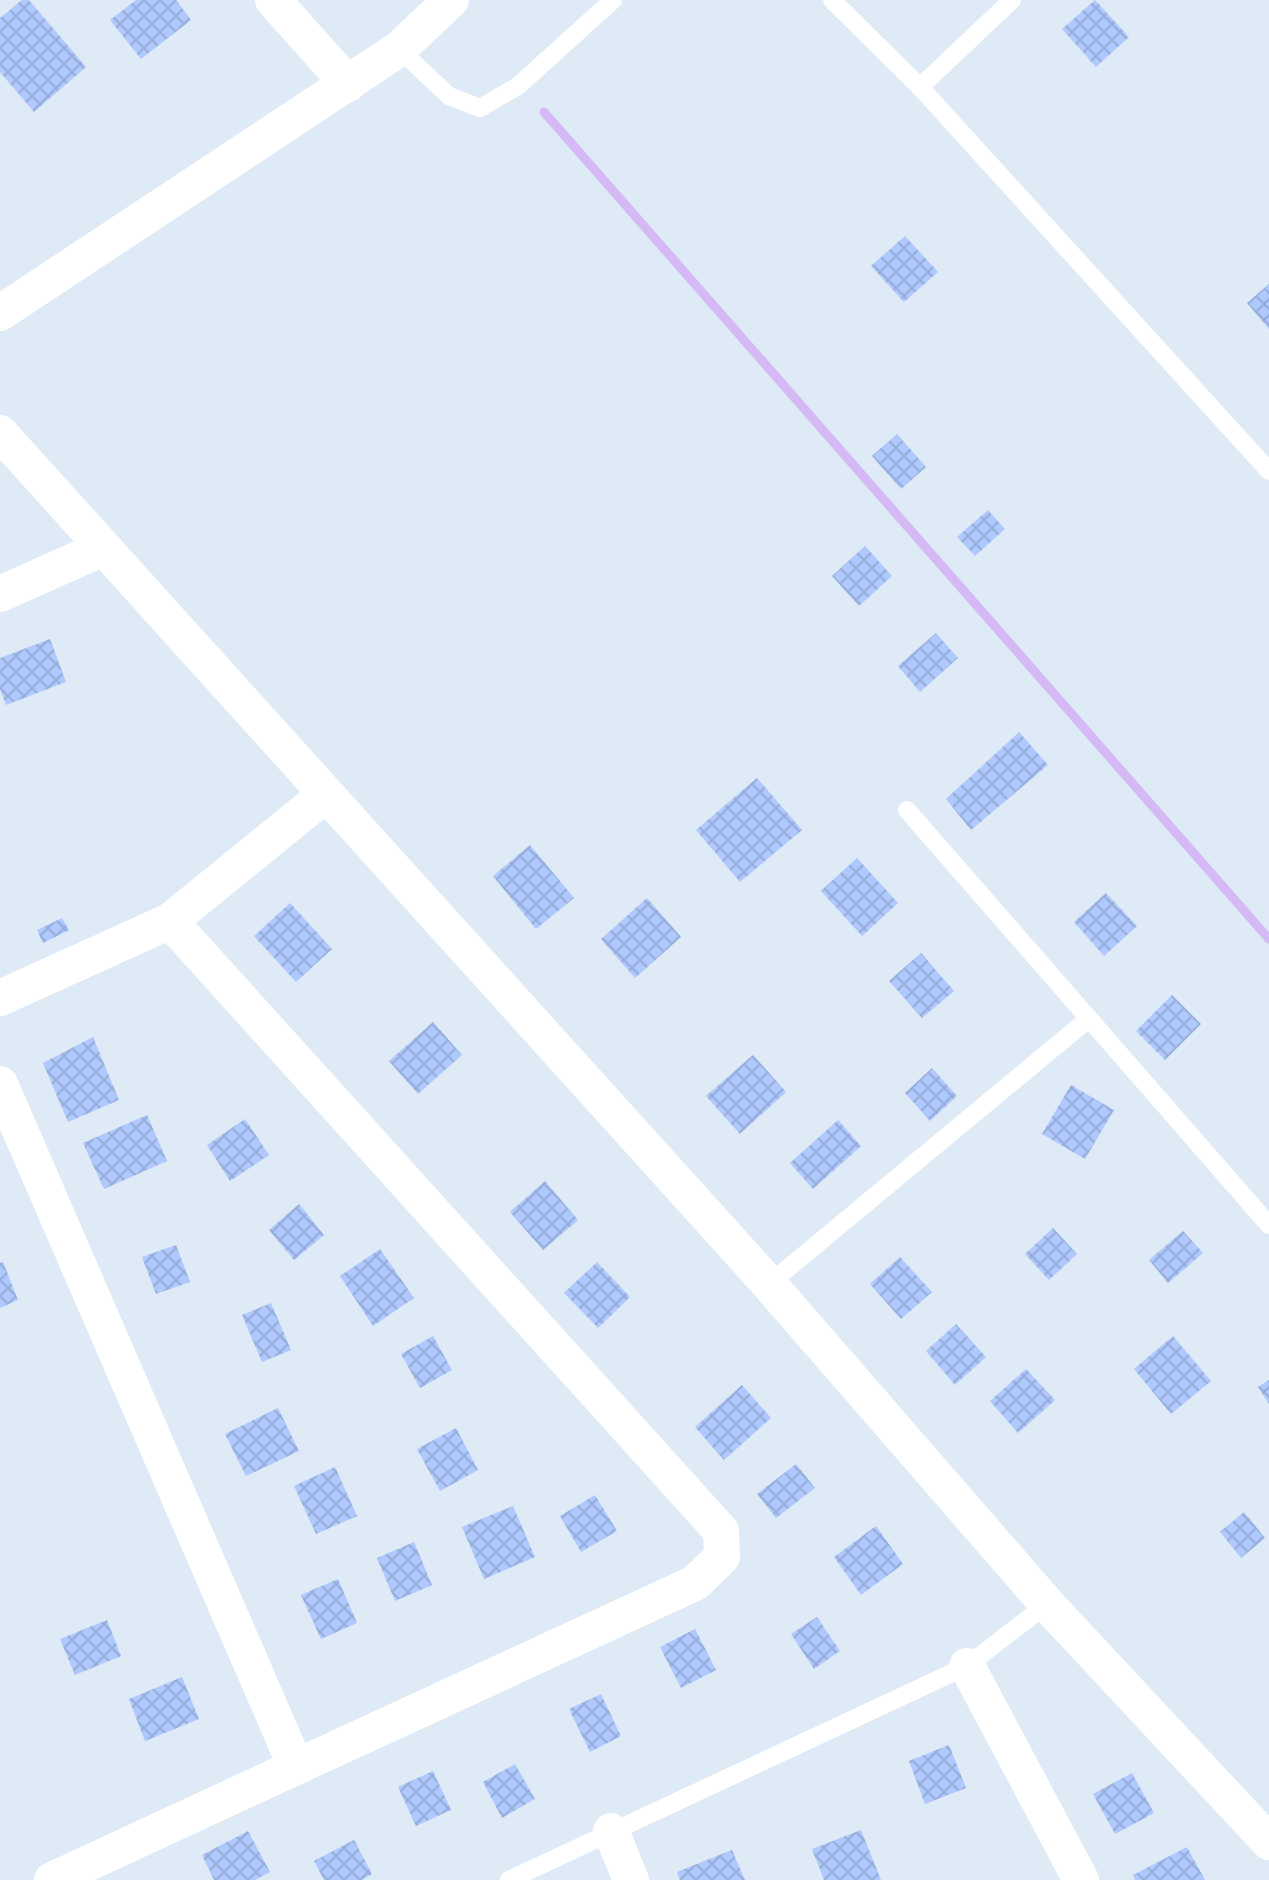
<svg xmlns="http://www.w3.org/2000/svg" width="1269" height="1880" font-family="Ubuntu,sans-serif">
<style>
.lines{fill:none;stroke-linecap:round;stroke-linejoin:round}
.stream{stroke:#d4b9f5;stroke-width:9}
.building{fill:url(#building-cross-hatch)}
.service{stroke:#fff;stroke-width:18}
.minor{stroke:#fff;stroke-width:36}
</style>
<defs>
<pattern id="building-cross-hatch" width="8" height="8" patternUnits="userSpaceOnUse" patternTransform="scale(2)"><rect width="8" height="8" fill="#afc8fd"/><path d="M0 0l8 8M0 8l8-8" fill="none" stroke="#96acda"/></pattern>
</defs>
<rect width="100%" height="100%" fill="#deeaf5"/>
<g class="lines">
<path class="stream" d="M544,112l725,827"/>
</g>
<g class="building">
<path d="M22,0h7l57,67 -52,45 -34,-40v-54z"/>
<path d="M136,0h40l15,20 -50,39 -31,-39z"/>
<path d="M1095,0l34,37 -33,30 -34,-38z"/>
<path d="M905,236l33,36 -34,30 -33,-36z"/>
<path d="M1269,284v45l-22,-26z"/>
<path d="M897,434l29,33 -25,22 -29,-33z"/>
<path d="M988,510l17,19 -30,27 -18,-19z"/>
<path d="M865,546l27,30 -33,30 -27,-30z"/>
<path d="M936,633l22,25 -38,34 -22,-26z"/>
<path d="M50,639l16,43 -60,23 -6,-16v-31z"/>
<path d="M1019,732l29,33 -77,65 -25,-31z"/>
<path d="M757,778l45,52 -62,52 -44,-52z"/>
<path d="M530,845l44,53 -38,31 -43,-53z"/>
<path d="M857,858l41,45 -36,33 -41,-45z"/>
<path d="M1106,893l31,33 -33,30 -30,-34z"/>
<path d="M647,898l34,39 -46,41 -34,-39z"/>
<path d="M290,903l42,46 -36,33 -42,-46z"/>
<path d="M62,918l7,12 -26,13 -6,-13z"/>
<path d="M921,953l33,38 -32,27 -33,-37z"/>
<path d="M1172,995l29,29 -36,36 -29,-29z"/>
<path d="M433,1022l29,33 -44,39 -29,-33z"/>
<path d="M93,1037l26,63 -51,22 -25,-59z"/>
<path d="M753,1055l33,37 -46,42 -34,-38z"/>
<path d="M932,1068l25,28 -27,25 -25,-28z"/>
<path d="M1071,1085l43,25 -29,49 -43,-25z"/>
<path d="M147,1115l20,46 -63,28 -21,-46z"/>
<path d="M245,1119l24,36 -39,26 -23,-36z"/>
<path d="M838,1120l23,26 -48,43 -23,-26z"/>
<path d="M545,1181l33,39 -35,30 -33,-38z"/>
<path d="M299,1204l25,31 -30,25 -25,-30z"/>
<path d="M1053,1228l24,26 -28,26 -24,-26z"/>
<path d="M1183,1231l20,22 -35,30 -19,-23z"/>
<path d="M176,1245l14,37 -34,12 -14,-37z"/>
<path d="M380,1249l34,49 -41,28 -33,-50z"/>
<path d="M900,1257l32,35 -31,27 -31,-35z"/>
<path d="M3,1262l15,38 -18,8v-45z"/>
<path d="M597,1262l33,35 -32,31 -34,-35z"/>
<path d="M271,1303l20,47 -29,12 -20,-47z"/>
<path d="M956,1324l30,33 -31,28 -29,-34z"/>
<path d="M433,1336l19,34 -32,18 -19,-34z"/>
<path d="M1173,1336l38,45 -40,33 -37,-45z"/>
<path d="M1026,1369l29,31 -37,33 -28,-32z"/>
<path d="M1269,1380v24l-11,-17z"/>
<path d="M742,1385l29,33 -47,42 -29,-33z"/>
<path d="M278,1408l21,43 -53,25 -21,-42z"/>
<path d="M456,1428l22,42 -38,21 -23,-42z"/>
<path d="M796,1464l19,24 -39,30 -19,-24z"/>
<path d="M335,1467l22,49 -41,18 -22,-48z"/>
<path d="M595,1495l22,36 -36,21 -21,-36z"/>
<path d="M513,1506l22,51 -51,22 -22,-52z"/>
<path d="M1244,1512l21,26 -24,20 -21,-26z"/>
<path d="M876,1526l27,38 -42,31 -27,-38z"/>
<path d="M414,1542l18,43 -37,16 -18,-43z"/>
<path d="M338,1579l19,44 -36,16 -20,-44z"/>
<path d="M817,1617l23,34 -26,18 -23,-35z"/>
<path d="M107,1620l14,36 -46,19 -15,-36z"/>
<path d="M695,1629l21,41 -35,18 -21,-41z"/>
<path d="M182,1677l17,42 -54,22 -16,-42z"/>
<path d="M601,1694l20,42 -31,16 -21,-43z"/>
<path d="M949,1745l17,43 -41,16 -16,-43z"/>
<path d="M515,1764l20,35 -33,19 -19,-36z"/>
<path d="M433,1771l18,39 -35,16 -18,-39z"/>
<path d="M1132,1773l22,40 -39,21 -22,-40z"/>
<path d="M861,1830l20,50h-57l-12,-31z"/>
<path d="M248,1831l22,41 -15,8h-41l-12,-25z"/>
<path d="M354,1840l18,34 -10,6h-38l-10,-19z"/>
<path d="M1187,1847l18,33h-70l-2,-5z"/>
<path d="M732,1850l13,30h-65l-3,-8z"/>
</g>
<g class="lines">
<g class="service">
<path d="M832,0l88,87 349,384"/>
<path d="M399,49l50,47 31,12 38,-22 95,-86"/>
<path d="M920,87l92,-87"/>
<path d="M907,810l362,415"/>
<path d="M769,1284l318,-264"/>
<path d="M509,1880l458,-214 80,-62"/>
</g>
<g class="minor">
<path d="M273,0l75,84"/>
<path d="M0,313l399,-264 52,-49"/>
<path d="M0,433l769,851 278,320 222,238"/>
<path d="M0,594l101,-45"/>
<path d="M0,998l170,-77 155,-126"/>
<path d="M0,1084l296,683 399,-184 27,-26 -1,-26 -551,-610"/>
<path d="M967,1666l114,214"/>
<path d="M611,1831l20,49"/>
<path d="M52,1880l244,-113"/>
</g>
</g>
</svg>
